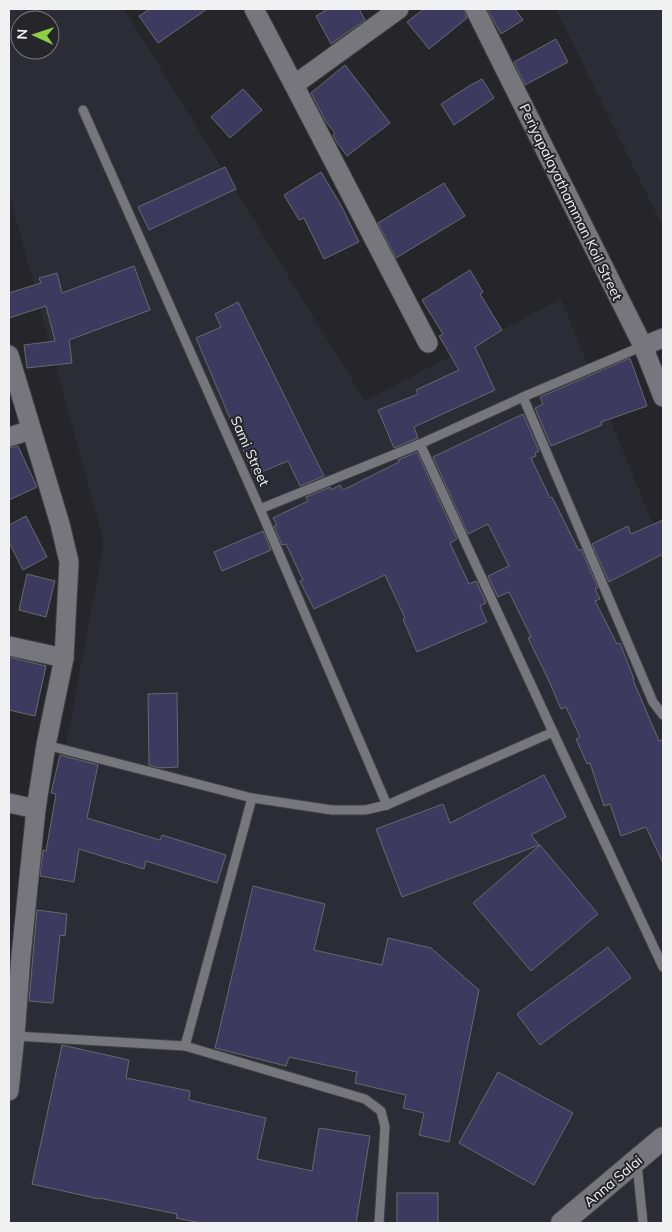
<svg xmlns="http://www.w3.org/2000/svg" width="672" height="1232" font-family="Mulish,sans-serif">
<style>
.built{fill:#2c2c36;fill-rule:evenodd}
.building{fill:#3e3a5f;stroke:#68686e}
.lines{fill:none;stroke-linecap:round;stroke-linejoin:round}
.service-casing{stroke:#414144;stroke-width:11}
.minor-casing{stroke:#414144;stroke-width:21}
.tertiary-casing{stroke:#414144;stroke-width:24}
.service{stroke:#76767c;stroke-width:9}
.minor{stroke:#76767c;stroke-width:19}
.tertiary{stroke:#76767c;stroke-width:22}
.labels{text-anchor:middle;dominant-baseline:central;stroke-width:4;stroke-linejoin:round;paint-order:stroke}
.street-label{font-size:14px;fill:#f1f1f4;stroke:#26262a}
</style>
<rect width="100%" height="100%" fill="#26262a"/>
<g class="built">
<path d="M9,9h115l241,392 196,-102 102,250v674h-654v-173l95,-507 -95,-350zM20,20h30v30h-30z"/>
<path d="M556,9h107v218z"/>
</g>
<g class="building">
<path d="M150,9h57l-49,34 -19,-27z"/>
<path d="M328,9h31l6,11 -34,24 -15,-28z"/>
<path d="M424,9h40l3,9 -38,31 -22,-27z"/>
<path d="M487,9h28l8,11 -22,14z"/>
<path d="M556,39l12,23 -43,23 -11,-23z"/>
<path d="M345,65l45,58 -43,33 -11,-15 -3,-6 2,-2 -9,-11 -15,-29z"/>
<path d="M482,79l12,19 -40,27 -13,-21 28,-18z"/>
<path d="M243,89l19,21 -32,28 -19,-21z"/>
<path d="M225,167l11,22 -87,41 -11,-23z"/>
<path d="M321,172l21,35 17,35 -35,17 -20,-41 -5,2 -15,-25z"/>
<path d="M444,183l21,33 -69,42 -18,-35z"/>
<path d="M134,266l16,44 -81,30 3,23 -45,5 -3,-23 31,-4 -9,-35 -37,12v-25l32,-10 -2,-5 18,-5 5,20z"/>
<path d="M470,270l13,22 -3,2 22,36 -27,17 20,43 -81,37 4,11 -24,10 -16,-38 40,-16 -2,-4 43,-20 -20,-34 4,-2 -21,-34z"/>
<path d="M238,302l86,174 -24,10 -12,-25 -34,14 -58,-137 25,-11 -6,-13z"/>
<path d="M630,358l17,48 -46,16 1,3 -51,21 -16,-38 8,-4 -3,-7z"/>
<path d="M523,414l16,37 -4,2 1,3 -5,2 19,40 2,-1 27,54 2,-2 17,39 -3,1 5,10 -5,2 22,43 3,-1 14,36 -1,1 26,61 4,-1v123l-17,-36 -25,9 -11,-32 -6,2 -14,-43 -3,1 -11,-25 4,-2 -14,-30 -5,2 -12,-28 -21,-43 3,-1 -22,-45 -11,5 -10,-21 21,-10 -21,-42 -20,10 -35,-77z"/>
<path d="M18,446l19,41 -28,13v-52z"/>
<path d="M417,452l40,87 -7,4 19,41 7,-3 10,22 -6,3 7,16 -70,30 -14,-33 2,-1 -20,-43 -71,34 -14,-28 3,-1 -17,-36 -4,1 -8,-19 3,-1 -4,-7 35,-17 -2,-4 24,-10 1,3 9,-5 3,5 56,-28 -1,-2z"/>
<path d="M26,516l21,41 -24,13 -14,-28v-17z"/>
<path d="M663,520v34l-54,28 -17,-38 36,-18 3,8z"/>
<path d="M263,531l8,19 -49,21 -8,-19z"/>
<path d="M27,574l28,7 -9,36 -27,-7z"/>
<path d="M9,657l37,9 -11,50 -26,-6z"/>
<path d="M177,693l1,74 -19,1 -10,-3 -1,-71z"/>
<path d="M60,755l38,10 -11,53 73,22 2,-5 64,20 -9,28 -71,-22 -2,8 -65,-20 -5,33 -34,-6 3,-26 3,1 10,-57 -5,-1z"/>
<path d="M544,775l22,42 -35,18 8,10 -137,52 -26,-68 67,-25 7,19z"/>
<path d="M540,845l58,69 -67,57 -58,-68z"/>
<path d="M253,886l72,18 -11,46 68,15 6,-27 43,10 48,42 -30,152 -30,-7 5,-22 -21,-5 3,-13 -51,-12 2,-11 -68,-15 -3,9 -71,-18z"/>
<path d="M37,910l30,4 -2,22 -5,-1 -7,68 -24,-2z"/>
<path d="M608,947l23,31 -91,67 -23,-31z"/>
<path d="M62,1045l67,15 -3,18 64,13 -1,9 77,18 -9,41 55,12 7,-43 51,8 -14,87h-155l-25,-5 1,-4 -78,-16v1l-67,-15z"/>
<path d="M498,1072l75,41 -39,72 -75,-42z"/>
<rect x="397" y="1193" width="41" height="30"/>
</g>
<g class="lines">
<g class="service-casing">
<g id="service">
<path d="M83,110l177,399 127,296"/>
<path d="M523,397l130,305 10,13"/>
<path d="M420,444l133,288"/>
<path d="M260,509l160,-65 103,-47 120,-51"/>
<path d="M46,745l206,53"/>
<path d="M15,1036l170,10"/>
<path d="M637,1164l6,59"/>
<path d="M379,1223l6,-96 -4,-16 -16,-12 -180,-53 67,-248 80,12h33l22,-5 166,-73 110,235"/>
</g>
</g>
<g class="minor-casing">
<g id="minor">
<path d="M254,9l40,76 105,-76"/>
<path d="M475,9l168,337 20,51"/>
<path d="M294,85l134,258"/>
<path d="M643,346l20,-8"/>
<path d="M9,355l51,169 9,38 -5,96 -18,87 -10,64 -15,147 -6,80 -6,55"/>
<path d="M9,437l22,-7"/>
<path d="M9,646l55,12"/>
<path d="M9,803l27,6"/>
</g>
</g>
<g class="tertiary-casing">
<path id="tertiary" d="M562,1223l101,-85"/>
</g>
<use href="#service" class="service"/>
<use href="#minor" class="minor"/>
<use href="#tertiary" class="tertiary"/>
</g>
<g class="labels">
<g class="street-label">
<text transform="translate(571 202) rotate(64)">Periyapalayathamman Koil Street</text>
<text transform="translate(250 451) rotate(66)">Sami Street</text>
<text transform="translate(613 1181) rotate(-40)">Anna Salai</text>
</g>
</g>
<rect width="672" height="1232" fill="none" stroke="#f1f1f4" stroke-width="20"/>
<g transform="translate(35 35) rotate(273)"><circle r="24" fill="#26262a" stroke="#77777b"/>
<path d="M0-4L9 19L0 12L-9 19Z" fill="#8dce45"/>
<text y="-8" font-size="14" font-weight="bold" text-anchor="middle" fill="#f1f1f4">N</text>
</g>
</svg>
